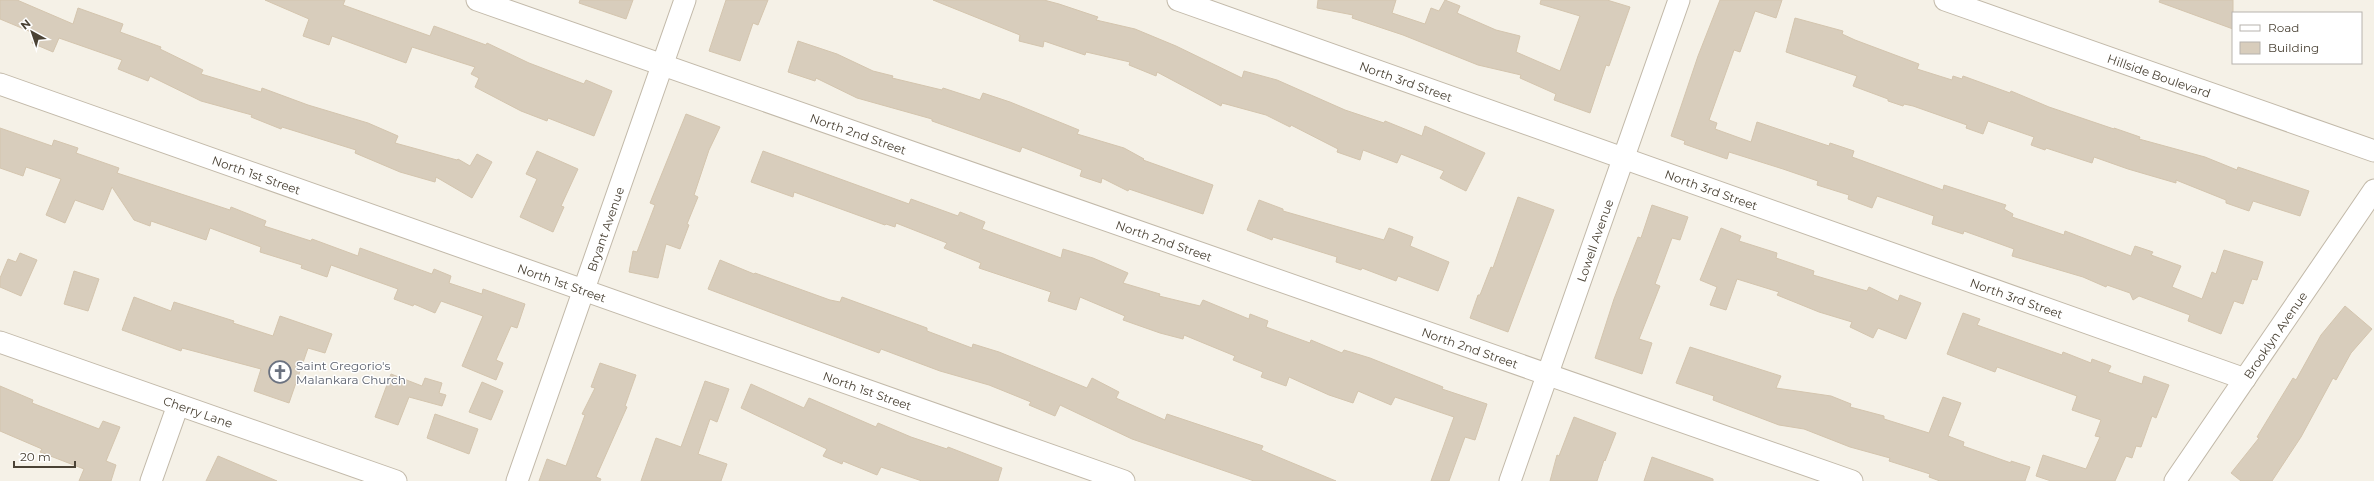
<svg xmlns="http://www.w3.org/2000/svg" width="2374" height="481" font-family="Montserrat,sans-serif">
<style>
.building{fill:#d8cdbc;stroke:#d4c5ae}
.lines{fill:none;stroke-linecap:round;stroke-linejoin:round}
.minor-casing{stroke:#c2b9a9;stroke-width:23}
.minor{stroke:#fff;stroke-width:21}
.labels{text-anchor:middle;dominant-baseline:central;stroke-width:3;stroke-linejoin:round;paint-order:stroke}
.street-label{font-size:12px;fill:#4a4235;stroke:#fff}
.worship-label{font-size:12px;fill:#5b616d;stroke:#fff;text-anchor:start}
</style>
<rect width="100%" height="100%" fill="#f5f1e7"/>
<g class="building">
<path d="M0,0h17l56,24 5,-16 45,16 -3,8 41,15 -1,2 43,21 -2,4 60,18 1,-4 46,17 60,18 30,13 -3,7 62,17 1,-1 12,7 7,-12 15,8 -20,36 -36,-21 -1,5 -35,-10 -45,-19 1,-3 -74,-23 -1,2 -30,-12 1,-2 -51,-14 -51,-25 -2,5 -30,-12 4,-9 -63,-22 -6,14 -21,-9 4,-9 -36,-15z"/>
<path d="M265,0h80l-2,5 87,31 4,-10 52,19 1,-2 42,20 55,21 2,-4 26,11 -18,45 -46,-18 -1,3 -26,-10 -46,-24 4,-9 -8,-4 4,-7 -63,-20 -6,16 -74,-27 -3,9 -26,-9 6,-17z"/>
<path d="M580,0h53l-7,19 -47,-16z"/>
<path d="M726,0h42l-10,25 -5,-2 -13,38 -31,-10z"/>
<path d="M933,0h111l15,4 39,13 -2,3 39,9 41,17 66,32 2,-7 33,9 68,30 39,13 1,-2 37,15 3,-10 60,27 -19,38 -26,-13 4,-7 -43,-17 -4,9 -34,-13 -3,10 -23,-8 1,-3 -47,-24 -1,2 -24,-12 -44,-12 -1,3 -64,-34 -1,4 -27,-11 1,-3 -44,-10 -1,3 -41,-14 -1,6 -24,-6 1,-6z"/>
<path d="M1318,0h78l-4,13 33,11 6,-16 8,3 6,-11 15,6 -3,7 39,17 24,6 -4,16 44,19 20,-55 -40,-12 1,-4h66l23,7 -21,59 -3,-1 -16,48 -36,-13 2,-6 -36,-16 1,-3 -43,-10 -75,-30 -51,-17 1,-3 -36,-7z"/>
<path d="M1720,0h62l-6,18 -21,-7 -15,41 -6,-2 -25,70 8,3 -2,6 36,13 6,-20 72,24 1,-3 24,8 -2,6 91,33 1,-5 62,20 -2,4 9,5 -1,3 52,18 1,-4 66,25 4,-10 18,6 -2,3 30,11 -9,21 30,12 10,-27 4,2 8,-24 39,12 -6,18 -5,-1 -9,25 -9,-3 -13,33 -33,-13 2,-6 -51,-19 -6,4 -3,-7 -23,-8 -1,2 -23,-10 -71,-21 2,-7 -50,-18 -1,3 -31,-10 2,-8 -57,-20 -5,12 -24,-9 1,-4 -32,-10 1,-4 -35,-12 -54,-17 -2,7 -43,-15 1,-3 -14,-5 27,-80z"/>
<path d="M2160,0h73v29l-74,-27z"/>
<path d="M1795,18l48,13 -1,3 13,6 64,24 -2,5 35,11 1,-4 9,3 1,-3 47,17 1,-2 38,16 65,22v-1l26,9 -1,2 66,18 32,13 1,-3 71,24 -9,25 -47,-15 -4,10 -23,-8v-3l-50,-20v3l-48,-14 -34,-12 -2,6 -46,-15 -1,2 -14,-5 3,-8 -46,-16 -5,13 -17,-6 1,-3 -54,-19 -9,-2 -1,2 -15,-5v-2l-35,-13 4,-10 -71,-24z"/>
<path d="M798,41l39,13 36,17 20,5 -1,2 50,12 1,-2 37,12 3,-7 27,9 69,28 -2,4 47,14 20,11 -1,1 70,25 -10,29 -74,-25 -1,2 -26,-13 -1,5 -21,-7 2,-6 -60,-23 -2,5 -88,-31v-2l-75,-21 -41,-20 -1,3 -27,-9z"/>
<path d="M686,114l34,13 -11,23 -15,45 4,2 -11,27 2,1 -9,24 -14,-5 -8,34 -29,-6 4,-21 4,1 18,-47 -5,-2z"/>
<path d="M0,128l52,18 2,-6 24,8 -2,5 43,15 -2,5 113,37 1,-3 35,14 -2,5 47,15 1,-2 46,17 2,-8 72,26 2,-5 17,7 -2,7 33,11 1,-5 42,15 -8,24 -6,-2 -15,34 7,3 -7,17 -34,-14 21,-50 -42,-15 -6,12 -21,-9 -1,2 -19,-7 4,-10 -67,-24 -4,12 -26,-9 1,-3 -42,-13 1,-5 -51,-19 -4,12 -55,-19 -1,5 -16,-6 -22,-33 -9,23 -28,-10 -10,23 -19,-8 15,-36 -35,-12 -3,9 -23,-8z"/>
<path d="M537,151l41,18 -17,37 3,1 -11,25 -33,-15 17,-38 -11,-5z"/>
<path d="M763,151l146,53 2,-5 47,17 2,-4 25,10 -3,7 79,29 2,-9 30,9 35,15 -5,10 37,11 -1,2 41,10 3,-6 46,19 1,-5 18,7 -2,6 44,16 1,-3 31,13 2,-3 26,8 73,29 -1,2 45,15 -12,36 -10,-3 -16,44h-18l23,-64 -59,-20 -4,8 -33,-14 -5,12 -24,-8 -40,-18 -3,9 -25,-9 2,-5 -30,-12 2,-4 -51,-21 -1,4 -23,-6 -37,-13 2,-4 -45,-19 -4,13 -28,-9 3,-9 -72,-24 2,-5 -37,-15 3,-5 -51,-20 -1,4 -9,-3 -1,1 -91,-33 -1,5 -42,-15z"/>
<path d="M1518,197l36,13 -46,122 -38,-14 8,-23h2l11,-28 2,1z"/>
<path d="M1259,200l24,9v2l101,29 5,-12 24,9 -3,9 39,16 -11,29 -40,-15 -2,5 -34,-13 -1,2 -25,-8 1,-5 -64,-20 -1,3 -25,-10z"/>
<path d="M1652,205l36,12 -8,23 -8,-2 -17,46 5,2 -21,53 13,4 -10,31 -47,-16 19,-59 24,-62 3,1z"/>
<path d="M1721,228l20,8 -2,5 38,12 -1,5 38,13 -1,4 54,16 2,-4 29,14 2,-6 21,8 -15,36 -28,-11 -5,10 -23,-11 2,-5 -33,-10 -42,-17 2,-3 -42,-13 -11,31 -16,-5 7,-18 -17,-7z"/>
<path d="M20,253l17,7 -16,36 -21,-9v-9l8,-19 8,3z"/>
<path d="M720,260l34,14 1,-1 75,27 10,2 2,-5 85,31v3l45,17 1,-4 26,8 88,36 5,-10 27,14 -3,6 49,22 2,-6 96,32 -2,4 75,31h-82l-122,-42 -72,-34 -5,11 -26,-11 2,-3 -42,-17 -49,-14 -59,-22 -2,4 -171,-64z"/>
<path d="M74,271l25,8 -11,32 -24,-7z"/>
<path d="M134,297l37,14 3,-9 60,19 -1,2 40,13 7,-20 52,18 -7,19 -17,-5 -19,55 -35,-12 7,-22 -79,-21 -1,3 -59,-21z"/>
<path d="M2345,306l27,23 -21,24 -15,27 -3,-2 -32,59 -29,44h-31l-10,-8 28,-35 -2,-1 36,-59 3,2 25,-45z"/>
<path d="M1963,313l17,6 -3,6 85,30 1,-3 28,11 1,-4 19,7 -3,6 34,12 2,-8 25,9 -13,33 -4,-2 -11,31 -5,-1 -4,12 -6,-2 -11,25h-64l-15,-5 7,-21 43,14 14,-32 -5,-1 6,-16 -29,-10 5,-14 -80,-29 -2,5 -48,-18z"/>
<path d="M1690,347l91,29 -5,12 55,8 20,8 -1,3 34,9v3l45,14 14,-36 18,6 -13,33 16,6 -1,4 48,17v-2l19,6 -5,14h-85l-11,-4 1,-3 -41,-13 1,-3 -40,-11 -46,-18 -25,-4 -66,-25 1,-4 -38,-13z"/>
<path d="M600,363l36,12 -11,31 2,1 -31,70 5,2 -1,2h-61l8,-22 19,7 19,-51 -3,-1 13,-26 -4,-1z"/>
<path d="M391,374l31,12 3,-8 17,5 -3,10 7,2 -4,11 -33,-9 -11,28 -23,-8z"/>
<path d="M705,381l24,8 -12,33 -7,-3 -12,35 29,10 -6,17h-80l15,-43 25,9z"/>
<path d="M482,382l21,9 -12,29 -22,-8z"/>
<path d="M751,384l53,24 5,-10 67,29 2,-4 33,14 36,12 1,-2 54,21 -4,13h-76l-41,-14 -4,8 -34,-14 -1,3 -19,-8 4,-7 -86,-41z"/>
<path d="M0,386l33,14 -1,3 67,26 4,-8 17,6 -14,34 10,4 -5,16h-32l5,-12 -44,-17 2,-3 -42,-18z"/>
<path d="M435,414l43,15 -9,25 -42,-16z"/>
<path d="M1574,417l42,16 -11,28 -1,-1 -7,21h-47l7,-26 2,1z"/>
<path d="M218,456l59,25h-71z"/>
<path d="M1652,457l61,22v2h-69z"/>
</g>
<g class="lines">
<g class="minor-casing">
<g id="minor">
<path id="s1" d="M477,0l1375,481"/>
<path id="s2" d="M1178,0l1067,379"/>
<path id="s3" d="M1945,0l429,151"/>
<path id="s4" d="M0,84l1124,397"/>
<path id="s5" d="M0,342l396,139"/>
<path d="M151,481l27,-76"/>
<path id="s6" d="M517,481l168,-481"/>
<path id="s7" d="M1510,481l169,-481"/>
<path id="s8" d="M2175,481l199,-291"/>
</g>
</g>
<use href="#minor" class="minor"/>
</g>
<defs>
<g id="church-ring" transform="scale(1.15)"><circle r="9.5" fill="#fff" stroke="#6b7280" stroke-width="1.5"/><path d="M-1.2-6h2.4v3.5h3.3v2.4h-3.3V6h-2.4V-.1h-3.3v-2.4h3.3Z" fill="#6b7280"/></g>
</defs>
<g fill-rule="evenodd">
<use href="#church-ring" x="280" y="372"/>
</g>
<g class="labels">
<g class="street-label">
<text stroke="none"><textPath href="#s3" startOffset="227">Hillside Boulevard</textPath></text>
<text stroke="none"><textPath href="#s2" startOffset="242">North 3rd Street</textPath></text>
<text stroke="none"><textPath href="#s1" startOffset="404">North 2nd Street</textPath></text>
<text stroke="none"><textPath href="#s4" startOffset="272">North 1st Street</textPath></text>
<text stroke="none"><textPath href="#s2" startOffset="566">North 3rd Street</textPath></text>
<text stroke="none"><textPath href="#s6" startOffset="267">Bryant Avenue</textPath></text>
<text stroke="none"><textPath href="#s1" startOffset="728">North 2nd Street</textPath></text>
<text stroke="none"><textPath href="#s7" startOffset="255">Lowell Avenue</textPath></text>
<text stroke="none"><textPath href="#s4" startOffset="596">North 1st Street</textPath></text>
<text stroke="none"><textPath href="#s2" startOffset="890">North 3rd Street</textPath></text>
<text stroke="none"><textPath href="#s8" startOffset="177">Brooklyn Avenue</textPath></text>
<text stroke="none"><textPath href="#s1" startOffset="1052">North 2nd Street</textPath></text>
<text stroke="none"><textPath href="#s4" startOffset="920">North 1st Street</textPath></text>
<text stroke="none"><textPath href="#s5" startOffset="210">Cherry Lane</textPath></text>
</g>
<g class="worship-label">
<text x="296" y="365">Saint Gregorio's<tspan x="296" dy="14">Malankara Church</tspan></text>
</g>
</g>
<rect x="2232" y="12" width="130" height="52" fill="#ffffff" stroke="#b7b3ae"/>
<rect x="2240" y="25" width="20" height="6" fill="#ffffff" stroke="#b7b3ae"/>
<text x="2268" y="32" font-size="12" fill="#4a4235">Road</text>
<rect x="2240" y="42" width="20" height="12" fill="#d8cdbc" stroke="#b7b3ae"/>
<text x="2268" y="52" font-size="12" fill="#4a4235">Building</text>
<g transform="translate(32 32) rotate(320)" stroke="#ffffff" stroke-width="3" paint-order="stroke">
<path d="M0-3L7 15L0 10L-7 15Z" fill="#4a4235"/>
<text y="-6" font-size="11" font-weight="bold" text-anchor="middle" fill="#4a4235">N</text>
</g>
<path d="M14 461v6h61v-6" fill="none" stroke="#4a4235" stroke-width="2"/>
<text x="20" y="461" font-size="12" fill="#4a4235" stroke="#ffffff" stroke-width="3" paint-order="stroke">20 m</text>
</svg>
